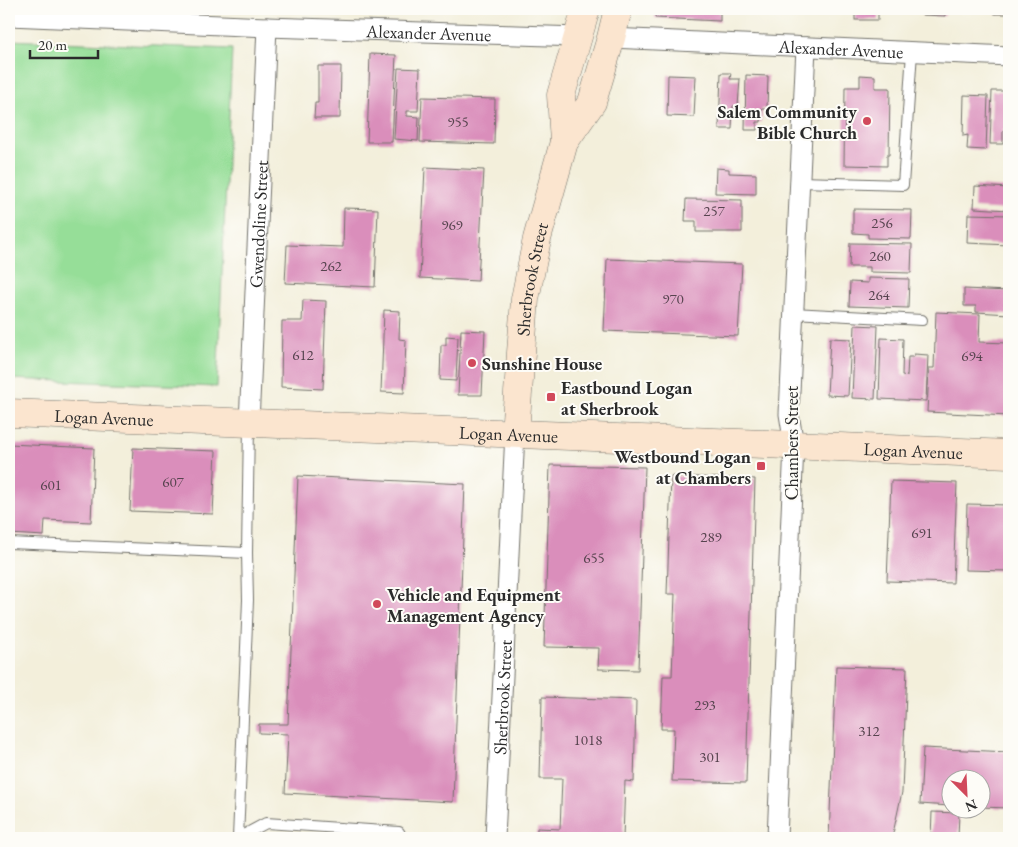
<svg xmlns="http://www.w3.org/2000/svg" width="1018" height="847" font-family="'EB Garamond',serif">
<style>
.green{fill:#96de98;stroke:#608462}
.building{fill:#da8ebb}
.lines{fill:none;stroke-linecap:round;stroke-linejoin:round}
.lane-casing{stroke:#717069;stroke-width:12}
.street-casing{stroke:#717069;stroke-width:21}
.secondary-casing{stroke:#717069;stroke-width:29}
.lane{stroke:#fff;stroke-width:10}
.street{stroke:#fff;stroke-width:19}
.secondary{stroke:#fbe5cf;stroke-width:28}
.poi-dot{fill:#d1495b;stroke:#fdfcf7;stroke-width:2}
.labels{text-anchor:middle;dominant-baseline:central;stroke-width:4;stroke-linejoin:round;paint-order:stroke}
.number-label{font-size:15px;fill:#57444f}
.street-label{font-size:18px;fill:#2b2b2b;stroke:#fdfcf7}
.poi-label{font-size:18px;font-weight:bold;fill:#2b2b2b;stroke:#fdfcf7;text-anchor:start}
</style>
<rect width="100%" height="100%" fill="#fdfcf7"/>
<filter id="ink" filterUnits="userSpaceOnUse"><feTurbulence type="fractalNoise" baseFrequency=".02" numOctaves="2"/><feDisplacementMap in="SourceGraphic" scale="10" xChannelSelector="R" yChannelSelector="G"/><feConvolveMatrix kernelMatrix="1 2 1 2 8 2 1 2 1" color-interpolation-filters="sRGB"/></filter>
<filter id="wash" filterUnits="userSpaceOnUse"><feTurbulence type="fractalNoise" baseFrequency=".0096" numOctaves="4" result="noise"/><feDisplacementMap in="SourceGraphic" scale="20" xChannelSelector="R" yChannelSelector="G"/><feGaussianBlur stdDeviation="1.12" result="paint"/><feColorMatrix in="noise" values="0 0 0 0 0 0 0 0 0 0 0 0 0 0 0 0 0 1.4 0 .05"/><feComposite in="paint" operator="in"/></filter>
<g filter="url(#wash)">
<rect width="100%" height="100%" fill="#f3efdb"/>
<path class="green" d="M9,40l223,9 -15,338 -208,-8z"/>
<g id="blocks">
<g class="building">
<path d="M656,9h64v12l-65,-3z"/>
<rect x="855" y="9" width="23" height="11"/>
<rect x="898" y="9" width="22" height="4"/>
<path d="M922,9h23v7l-23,-1z"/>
<rect x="995" y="9" width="14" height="5"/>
<path d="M370,54l26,1 -4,87h-25z"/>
<path d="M318,66h23l-1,52h-26l1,-15h3z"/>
<path d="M398,68l22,1 -2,42h-11v5l12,1 -1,24 -24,-2z"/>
<path d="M721,73h10l-1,6h10l-2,27h-5l-1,23h-13z"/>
<path d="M668,75l28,1 -2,41 -27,-1z"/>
<path d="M746,75l22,1 -1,33h-5l-1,13h-4v8h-12z"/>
<path d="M860,75l15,1v12h15l-1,67h-2v11l-43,-1 1,-78h15z"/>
<path d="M992,91h17v40l-6,-1v14h-13z"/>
<path d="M964,95l24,1 -2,54 -19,-1 1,-14 -5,1z"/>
<path d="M422,97l73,2 -1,45 -74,-2z"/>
<path d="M425,167l59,3 -6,111 -58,-3z"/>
<path d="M716,168l13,1v4l27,1v20l-41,-1z"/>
<path d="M975,186l34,2v22l-35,-2z"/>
<path d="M686,199l56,1v32h-46v-11h-11z"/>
<path d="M344,208l34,1 -3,78 -90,-4 2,-38 56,2z"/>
<path d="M853,209l59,1 -1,29 -43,-1v-4l-15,-1z"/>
<path d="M968,214l41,1v30l-42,-2z"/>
<path d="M850,243l62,1 -1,29 -41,-1v-5h-21z"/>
<path d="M607,259l135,5 -4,72 -134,-5z"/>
<path d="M868,278l41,1 -1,29 -59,-2 1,-24 18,1z"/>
<path d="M964,289l45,2v23l-33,-2v-6h-12z"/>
<path d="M303,300l23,1 -3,88 -42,-2 1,-66h20z"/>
<path d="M384,310l16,1 -1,28 7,1 -2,53 -23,-1z"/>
<path d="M936,312l44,2 -1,28 30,1v73l-82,-4 2,-44h5z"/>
<path d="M855,325l23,1 -3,73 -23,-1z"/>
<path d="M461,330l24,1 -3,64h-24z"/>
<path d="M446,336l12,1 -2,44 -16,-1 1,-35h5z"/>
<path d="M830,338l21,1 -3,57 -21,-1z"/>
<path d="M881,338l22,1 -1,36 5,1 1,-19h6v-3l14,1 -2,46 -47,-2z"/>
<path d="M9,444l85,4 -3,74 -46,-2 -1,16 -35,-2z"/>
<path d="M133,448l83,3 -3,63 -83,-3z"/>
<path d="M550,465l95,2 -7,203 -40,-1 1,-21 -55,-1z"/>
<path d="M298,476l167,8 -12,318 -168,-9 3,-59 -29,-1v-9h29z"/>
<path d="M671,476l84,3 -9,304 -74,-2 2,-52h-13l2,-53h9l3,-82h-8z"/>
<path d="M891,481l66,2 -4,100 -66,-2z"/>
<path d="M967,504l42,1v66l-44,-1z"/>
<path d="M836,666l71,2 -5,124 -10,46h-63z"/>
<path d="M542,697l94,3 -2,82 -9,-1 -2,57h-86v-10l23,1 2,-50h-22z"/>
<path d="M923,748l86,4v56l-29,-1v-27h-30v26l-30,-2z"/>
<path d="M932,812l27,1 -1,25h-27z"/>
</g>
</g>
</g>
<g filter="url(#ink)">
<use href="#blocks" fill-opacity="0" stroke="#717069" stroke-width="1"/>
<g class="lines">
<g class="lane-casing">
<g id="lane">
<path d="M800,182l103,3 9,-133"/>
<path d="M793,313l129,7"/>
<path d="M9,543l238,10"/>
<path d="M238,838l10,-238 -1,-47 2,-129"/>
<path d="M238,838l28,-15 133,9 3,6"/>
</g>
</g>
<g class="street-casing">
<g id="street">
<path id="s1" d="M9,16l258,11 312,10"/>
<path id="s2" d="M611,38l398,18"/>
<path id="s3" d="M249,423l18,-396"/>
<path id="s4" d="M495,838l20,-405"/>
<path d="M777,838l17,-393 -5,-31 17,-367"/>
</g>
</g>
<g class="secondary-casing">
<g id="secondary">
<path d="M564,142l-3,-47 25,-86"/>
<path id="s5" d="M9,413l1000,41"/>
<path id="s6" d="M515,433l10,-134 12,-60 27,-97 28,-40 19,-64 7,-29"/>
</g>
</g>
<use href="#lane" class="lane"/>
<use href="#street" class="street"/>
<use href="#secondary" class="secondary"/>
</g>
</g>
<g class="poi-dot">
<circle cx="867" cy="121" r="5"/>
<circle cx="472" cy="363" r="5"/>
<rect x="546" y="392" width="10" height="10" rx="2.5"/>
<rect x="756" y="461" width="10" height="10" rx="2.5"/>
<circle cx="377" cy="604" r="5"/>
</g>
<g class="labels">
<g class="number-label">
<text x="458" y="121">955</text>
<text x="714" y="210">257</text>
<text x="882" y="222">256</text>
<text x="452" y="224">969</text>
<text x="880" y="255">260</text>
<text x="331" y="265">262</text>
<text x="879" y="294">264</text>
<text x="673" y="298">970</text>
<text x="303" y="354">612</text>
<text x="972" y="355">694</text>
<text x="173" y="481">607</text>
<text x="51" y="484">601</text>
<text x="922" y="532">691</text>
<text x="711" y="536">289</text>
<text x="594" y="557">655</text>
<text x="705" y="704">293</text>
<text x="869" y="730">312</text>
<text x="588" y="739">1018</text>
<text x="710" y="756">301</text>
</g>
<g class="street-label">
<text stroke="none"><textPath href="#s1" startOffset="420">Alexander Avenue</textPath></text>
<text stroke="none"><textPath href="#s2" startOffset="230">Alexander Avenue</textPath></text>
<text stroke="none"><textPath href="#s3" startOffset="199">Gwendoline Street</textPath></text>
<text stroke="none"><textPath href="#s6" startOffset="155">Sherbrook Street</textPath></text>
<text stroke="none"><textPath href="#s5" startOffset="95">Logan Avenue</textPath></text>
<text stroke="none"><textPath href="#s5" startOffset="500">Logan Avenue</textPath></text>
<text transform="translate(791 443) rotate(-90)">Chambers Street</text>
<text stroke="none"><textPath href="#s5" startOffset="905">Logan Avenue</textPath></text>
<text stroke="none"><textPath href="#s4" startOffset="141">Sherbrook Street</textPath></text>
</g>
<g class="poi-label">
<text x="857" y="111" text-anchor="end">Salem Community<tspan x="857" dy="21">Bible Church</tspan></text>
<text x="482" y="363">Sunshine House</text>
<text x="561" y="387">Eastbound Logan<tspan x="561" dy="21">at Sherbrook</tspan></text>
<text x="751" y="456" text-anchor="end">Westbound Logan<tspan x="751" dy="21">at Chambers</tspan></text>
<text x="387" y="594">Vehicle and Equipment<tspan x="387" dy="21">Management Agency</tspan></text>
</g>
</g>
<rect width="1018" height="847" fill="none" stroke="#fdfcf7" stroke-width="30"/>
<g transform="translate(966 794) rotate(156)"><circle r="24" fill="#fdfcf7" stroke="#a9a8a5"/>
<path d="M0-4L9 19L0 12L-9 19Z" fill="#d1495b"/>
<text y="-8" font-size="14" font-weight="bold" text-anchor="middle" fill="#2b2b2b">N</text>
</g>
<path d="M30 50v8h68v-8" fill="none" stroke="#2b2b2b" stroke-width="2.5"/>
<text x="38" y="50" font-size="15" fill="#2b2b2b" stroke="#fdfcf7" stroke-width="4" paint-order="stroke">20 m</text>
</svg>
